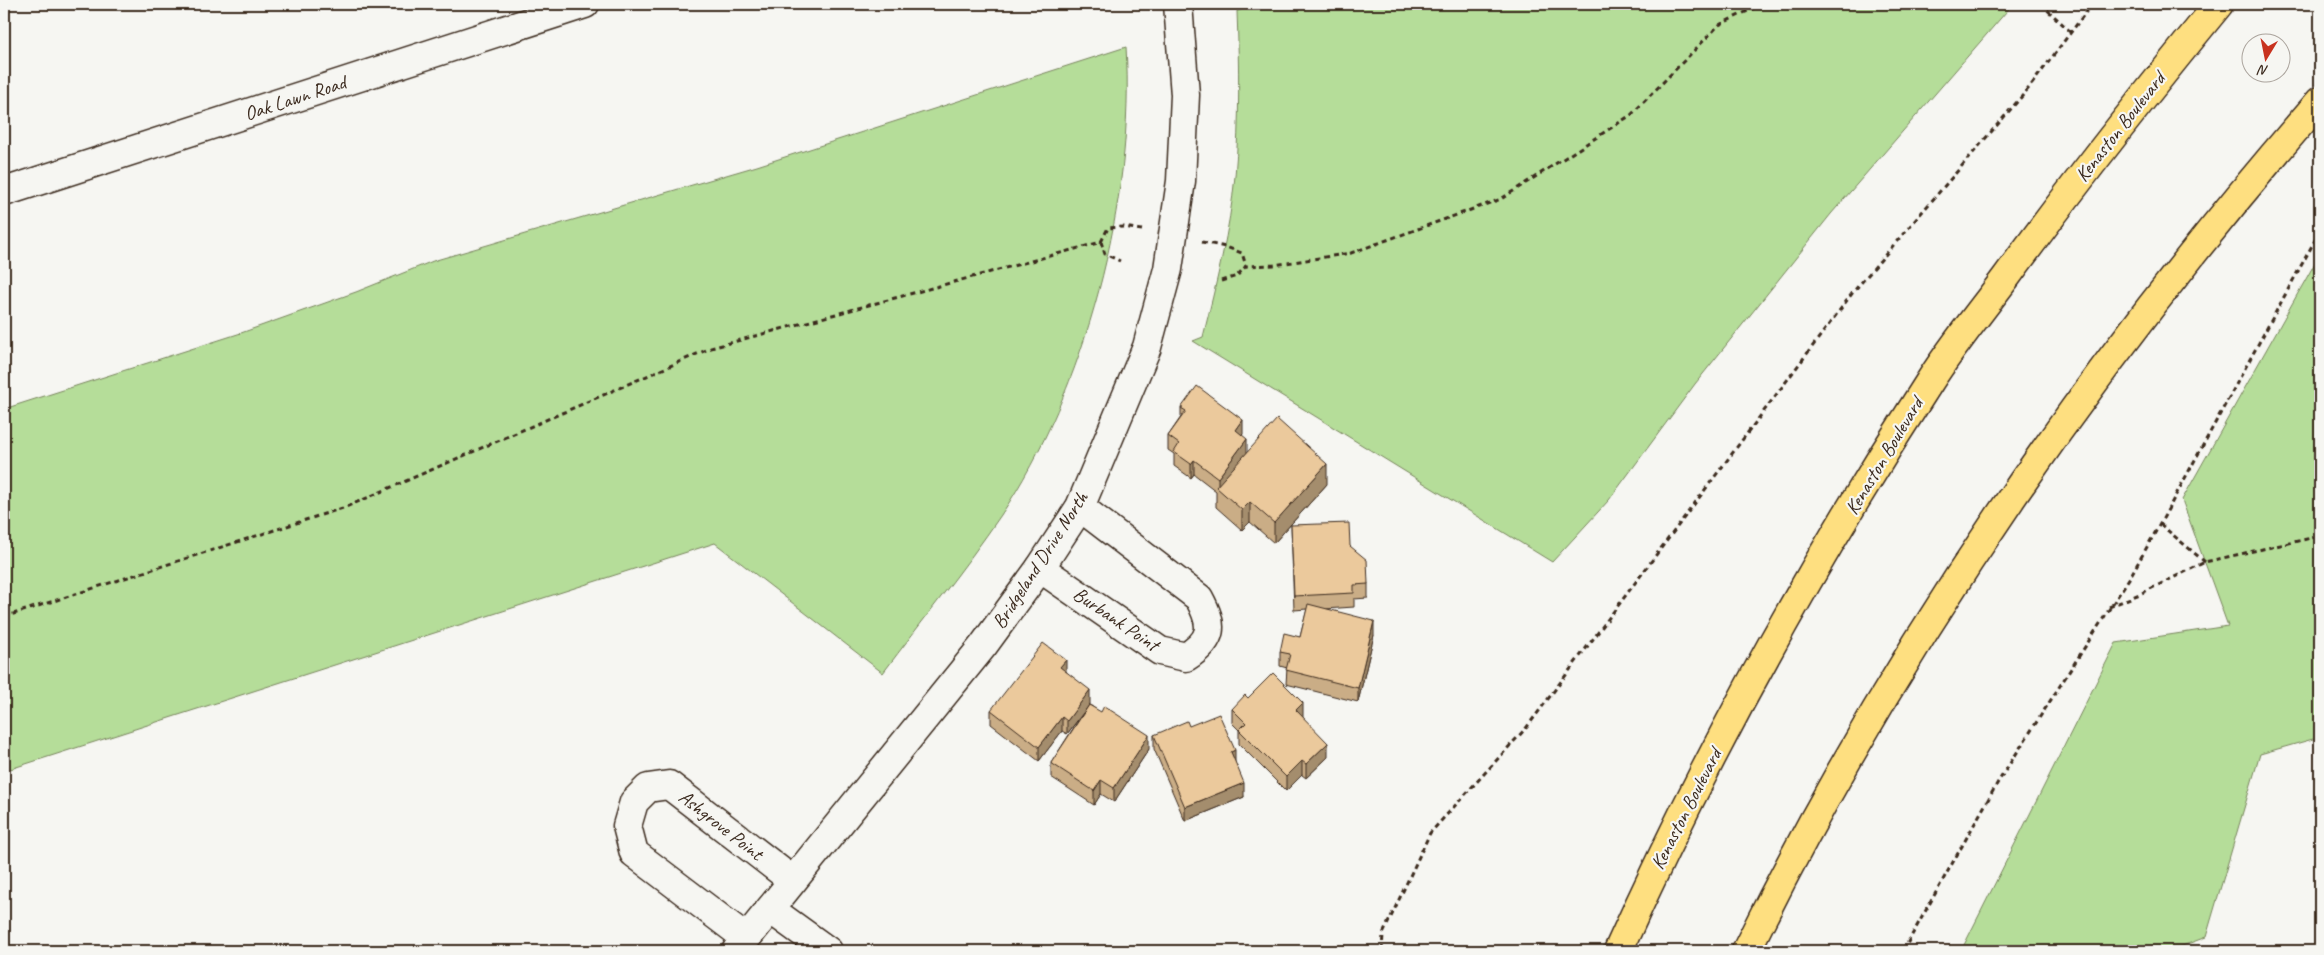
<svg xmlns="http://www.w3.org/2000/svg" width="2324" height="955" font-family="Caveat,sans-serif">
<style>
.green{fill:#b5dd99;stroke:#78845c}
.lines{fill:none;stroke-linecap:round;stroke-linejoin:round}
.minor-casing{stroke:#3b2a1e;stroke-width:31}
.tertiary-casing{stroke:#3b2a1e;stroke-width:31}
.primary-casing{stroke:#3b2a1e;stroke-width:31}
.path{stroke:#3b2a1e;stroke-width:3;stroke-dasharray:5 4;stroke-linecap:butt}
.minor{stroke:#f6f6f2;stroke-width:28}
.tertiary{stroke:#f6f6f2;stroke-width:28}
.primary{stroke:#fedf80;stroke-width:28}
.wall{fill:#caad86;stroke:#3b2a1e}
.shaded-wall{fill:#a48d6d;stroke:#3b2a1e}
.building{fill:#ebc99c;stroke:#3b2a1e}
.labels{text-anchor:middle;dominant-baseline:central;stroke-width:4.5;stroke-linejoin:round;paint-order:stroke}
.street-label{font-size:20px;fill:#3b2a1e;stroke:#f6f6f2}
</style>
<rect width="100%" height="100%" fill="#f6f6f2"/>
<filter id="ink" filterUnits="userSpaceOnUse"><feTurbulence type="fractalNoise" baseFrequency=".02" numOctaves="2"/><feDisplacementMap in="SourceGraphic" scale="10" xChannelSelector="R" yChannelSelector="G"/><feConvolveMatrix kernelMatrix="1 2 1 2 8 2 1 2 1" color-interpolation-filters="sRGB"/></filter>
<g filter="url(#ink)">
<g class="green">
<path d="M1260,4h753l-182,210 -136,170 -86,116 -57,62 -359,-221 10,-4c13,-53 27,-107 32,-161 5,-55 4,-110 2,-165z"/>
<path d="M1126,47c10,151 -41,343 -125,468 -37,54 -79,106 -118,158l-168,-130 -711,228v-362l237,-76 115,-41 77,-31 324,-95z"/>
<path d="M2320,254v483l-60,17 -54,183 -37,14h-208l155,-308 112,-17 -46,-126z"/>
</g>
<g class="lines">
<g class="minor-casing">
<g id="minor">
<path d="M4,192l581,-188"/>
<path d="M1040,568l120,83 26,6c28,-18 28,-31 13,-59l-119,-91"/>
<path d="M770,909l58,42"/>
<path d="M746,938l-112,-85 -7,-27 7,-24 14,-14 21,-3 123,95"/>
</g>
</g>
<g class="tertiary-casing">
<path id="tertiary" d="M736,951l247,-305 57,-78 40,-61 67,-160 21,-78 13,-88 4,-86 -7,-91"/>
</g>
<g class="primary-casing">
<g id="primary">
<path d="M1618,951c89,-197 194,-388 312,-570 23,-36 51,-70 77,-105 68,-93 139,-183 212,-272"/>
<path d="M1746,951c151,-308 349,-592 574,-850"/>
</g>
</g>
<g class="path">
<path d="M2041,4l30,28"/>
<path d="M1101,242l7,-14 16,-1 18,3"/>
<path d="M1202,242l24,5 16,6 4,13"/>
<path d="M1221,281l16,-5 9,-10 28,-1 77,-12 150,-54 130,-84 88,-90 43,-21"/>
<path d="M2160,524l45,38"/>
<path d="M2109,607l33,-14 63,-31 115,-26"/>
<path d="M4,617l342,-110 365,-159 390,-106 4,12 15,7"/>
<path d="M1382,951l1,-17 47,-101 97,-106 327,-436 175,-203 63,-84"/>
<path d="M1903,951l95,-169 132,-205 30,-53 160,-293"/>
</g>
<use href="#minor" class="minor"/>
<use href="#tertiary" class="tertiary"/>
<use href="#primary" class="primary"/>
</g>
<g class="wall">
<path d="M1181,408l62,26 -1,1 5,17 80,32 -53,59 -24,-21 -8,8 -26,-23v-16l-22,-17 -3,4 -17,-12v-12l-6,-4v-14l13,-19z"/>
<path d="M1291,525l59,21 18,38v14l-14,1v8l-29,2 49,26 -16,67 -72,-18 1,-16 -7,-2v-14l20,-15 7,-28 -13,1z"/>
<path d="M1066,671l24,33v1l59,44 -35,53 -13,-8 -7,11 -43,-28v-14l32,-50 -16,21 -5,-3 -23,30 -48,-37v-14z"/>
<path d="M1248,698l55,19 25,40 -22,21 -4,-3 -16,16 -47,-47v-14l-7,-7v-14z"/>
<path d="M1189,726l46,36 9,35 -59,24 -31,-72v-14z"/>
</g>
<g class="shaded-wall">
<path d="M1243,420v14l-7,10v-14z"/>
<path d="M1247,439v14l-29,35v-10z"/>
<path d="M1194,460v14l-3,4v-14z"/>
<path d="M1327,464v20l-53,59v-20z"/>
<path d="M1250,502v20l-8,8v-20z"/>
<path d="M1374,621v14l-16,67v-14z"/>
<path d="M1066,660v14l-6,-7z"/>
<path d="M1090,690v14l-23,30v-13z"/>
<path d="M1303,703v14l-7,7v-14z"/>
<path d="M1062,717v14l-23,30v-14z"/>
<path d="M1149,735v14l-35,53v-14z"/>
<path d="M1328,743v14l-22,21v-14z"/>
<path d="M1235,750v14l-4,-12z"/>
<path d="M1302,761v14l-16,16v-14z"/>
<path d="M1101,780v14l-7,11v-14z"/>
<path d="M1244,783v14l-59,24v-14z"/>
</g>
<g class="building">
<path d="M1197,386l46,34 -7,10 11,9 -29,39 -24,-18 -3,4 -17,-12 5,-8 -11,-8 18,-25 -5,-3z"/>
<path d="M1277,419l50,45 -53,59 -24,-21 -8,8 -26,-23z"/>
<path d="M1349,523l1,23 17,14 1,24 -14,1v8l-60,3 -3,-71z"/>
<path d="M1308,604l66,17 -16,67 -72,-18 4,-16 -10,-2 4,-19 16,4z"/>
<path d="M1043,643l23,17 -6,7 30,23 -23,31 -5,-4 -23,30 -48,-37z"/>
<path d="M1273,673l30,30 -7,7 32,33 -22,21 -4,-3 -16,16 -47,-47 7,-7 -14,-14 13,-14 3,3z"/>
<path d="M1089,705l12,7 3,-6 45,29 -35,53 -13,-8 -7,11 -43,-28z"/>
<path d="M1219,714l16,36 -4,2 13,31 -59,24 -31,-72 33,-14 2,5z"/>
</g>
</g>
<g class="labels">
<g class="street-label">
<text transform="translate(295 98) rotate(-18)">Oak Lawn Road</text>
<text transform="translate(2120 127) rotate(-52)">Kenaston Boulevard</text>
<text transform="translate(1884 456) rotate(-59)">Kenaston Boulevard</text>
<text transform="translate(1040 560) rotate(-57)">Bridgeland Drive North</text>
<text transform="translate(1116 619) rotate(34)">Burbank Point</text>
<text transform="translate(1686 809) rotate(-63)">Kenaston Boulevard</text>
<text transform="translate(721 825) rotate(38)">Ashgrove Point</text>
</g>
</g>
<rect width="2324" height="955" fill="none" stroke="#f6f6f2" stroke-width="20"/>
<rect x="10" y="10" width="2304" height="935" fill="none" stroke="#3b2a1e" stroke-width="2" filter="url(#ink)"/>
<g transform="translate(2266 58) rotate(190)"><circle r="24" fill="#f6f6f2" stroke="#aba49d"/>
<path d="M0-4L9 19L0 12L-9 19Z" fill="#c8321e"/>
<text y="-8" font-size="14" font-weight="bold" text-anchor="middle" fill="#3b2a1e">N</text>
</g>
</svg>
